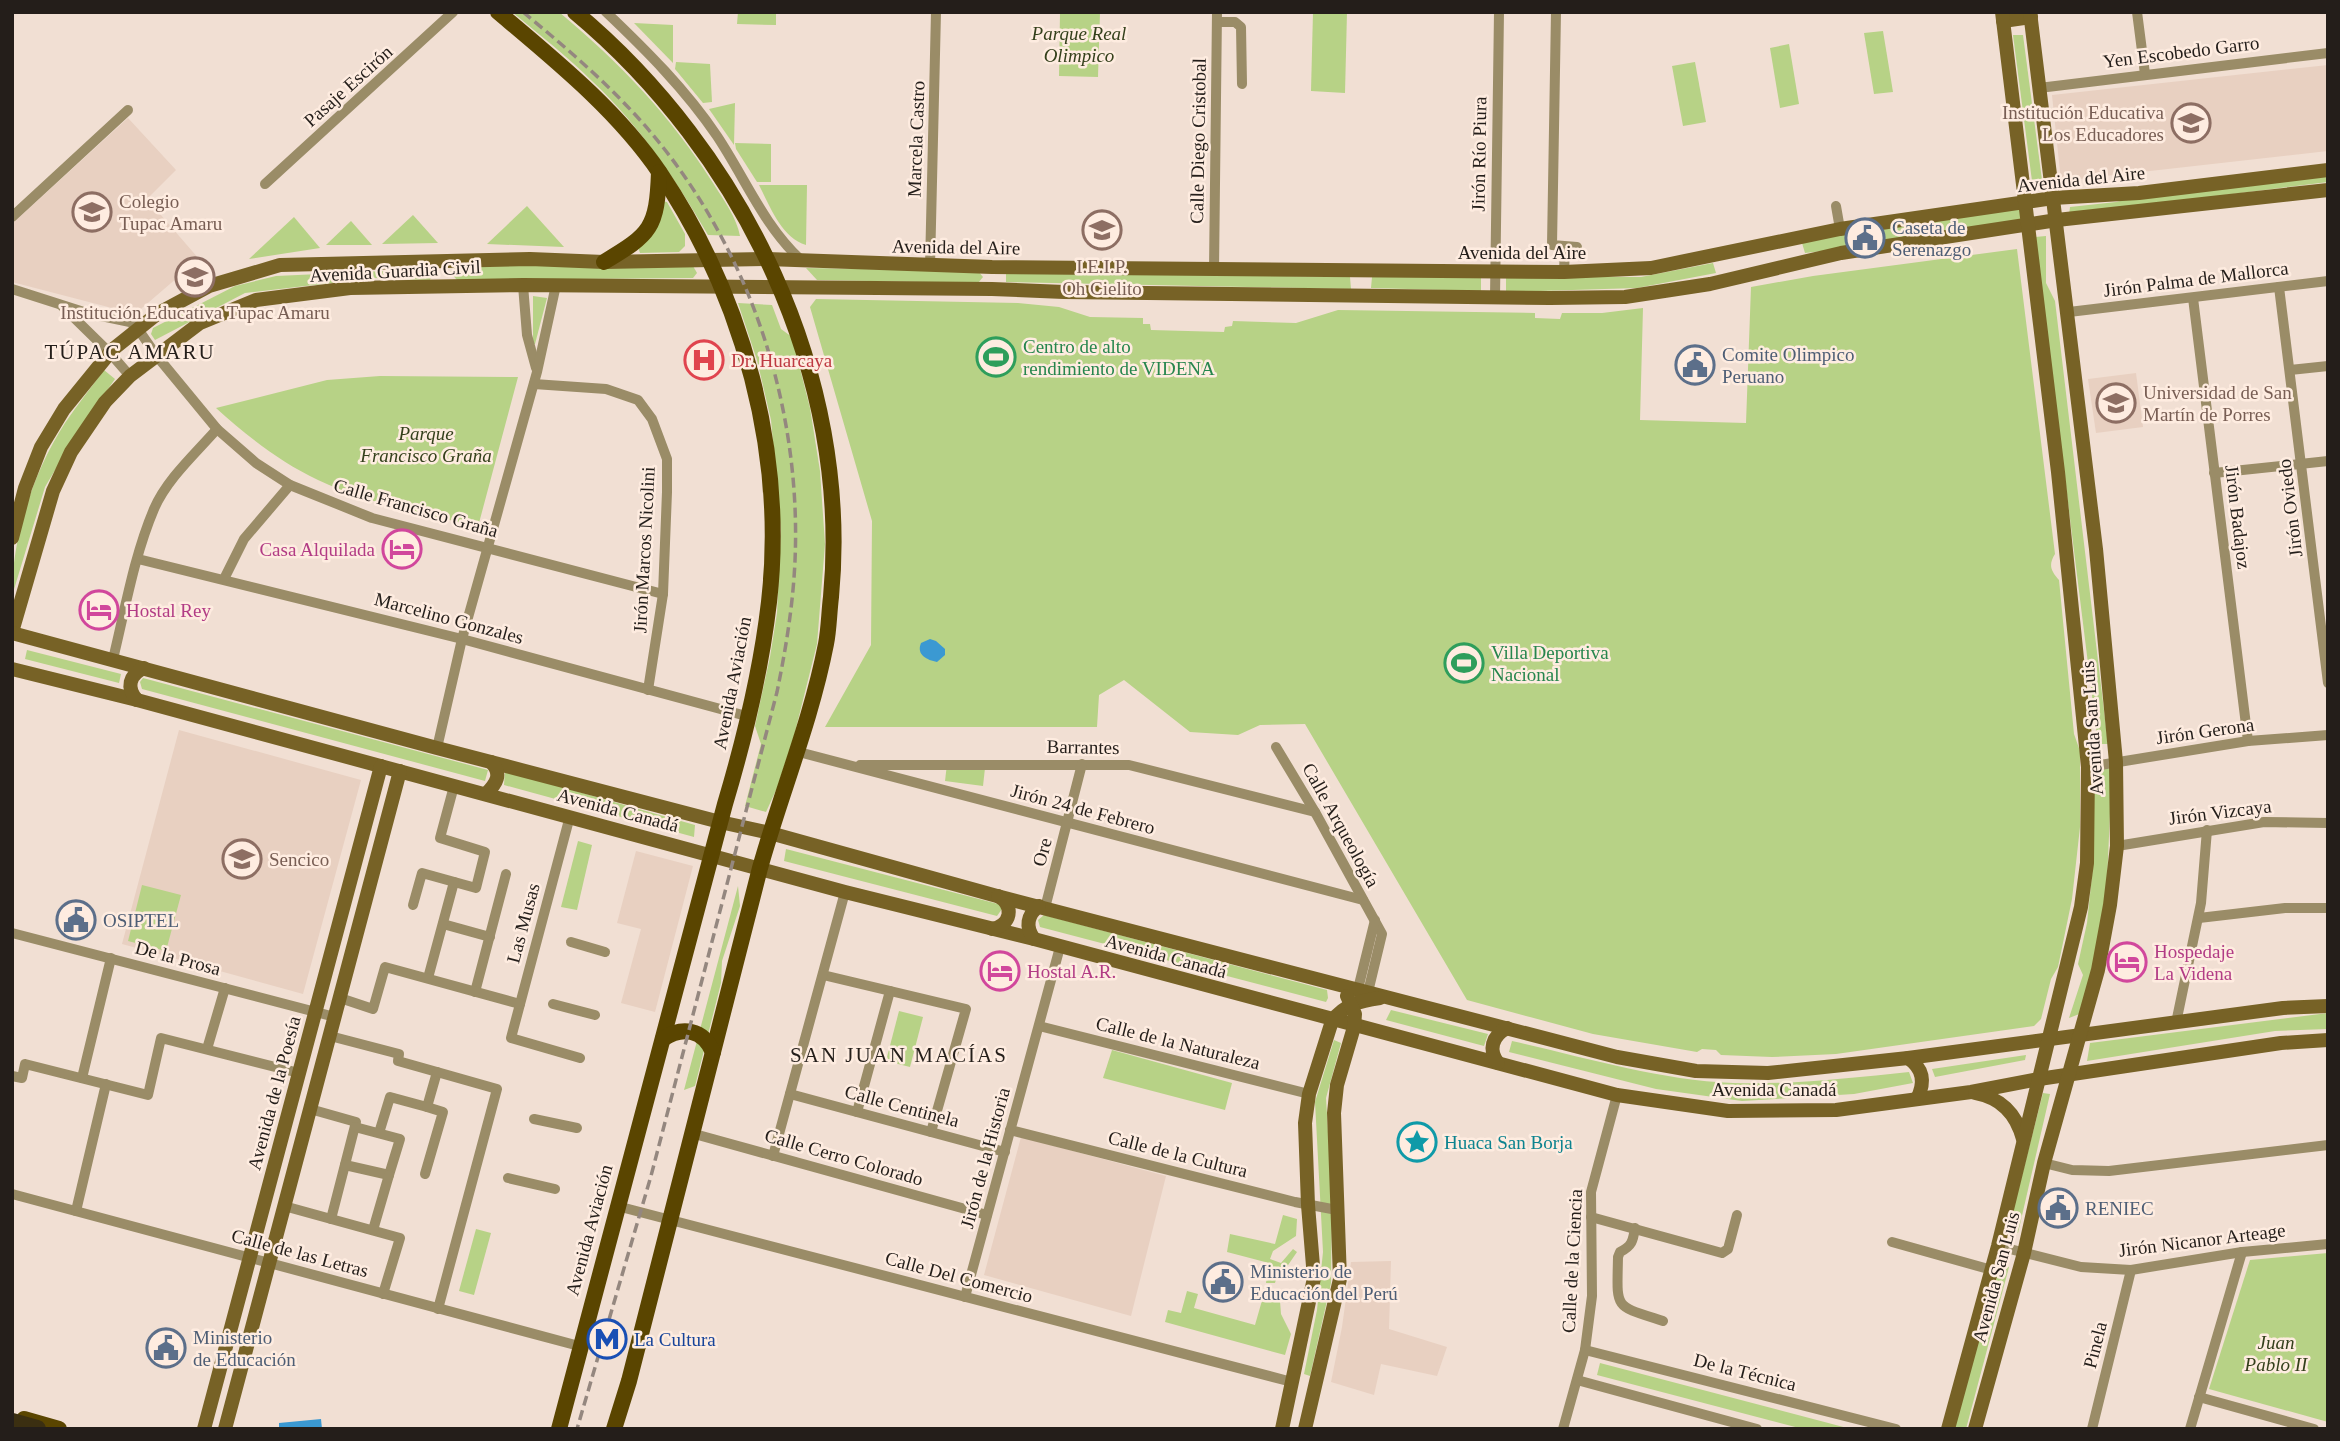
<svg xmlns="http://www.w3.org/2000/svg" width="2340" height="1441" font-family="'Times New Roman',serif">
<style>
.built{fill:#e8d0c1}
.green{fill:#b7d286}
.water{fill:#3b99d2}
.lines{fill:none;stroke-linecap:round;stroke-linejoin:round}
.street{stroke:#9a8c67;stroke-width:10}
.secondary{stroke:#776226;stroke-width:14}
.primary{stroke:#5a4500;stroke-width:16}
.highway{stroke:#3b2f11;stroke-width:18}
.rail{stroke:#94877f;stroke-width:3.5;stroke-dasharray:10 5;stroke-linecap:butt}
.labels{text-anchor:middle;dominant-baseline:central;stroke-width:5;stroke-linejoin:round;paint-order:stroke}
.park-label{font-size:19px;font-style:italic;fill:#34401b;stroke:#feece0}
.street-label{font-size:19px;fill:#241e1a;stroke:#feece0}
.education-label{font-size:19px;fill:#785e54;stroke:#feece0;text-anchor:start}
.service-label{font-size:19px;fill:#4e5e75;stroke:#feece0;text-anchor:start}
.leisure-label{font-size:19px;fill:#27864d;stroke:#feece0;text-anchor:start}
.health-label{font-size:19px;fill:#be3a42;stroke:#feece0;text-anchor:start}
.hotel-label{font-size:19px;fill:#b23c85;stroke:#feece0;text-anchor:start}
.culture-label{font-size:19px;fill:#0d838f;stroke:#feece0;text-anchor:start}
.transit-label{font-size:19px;fill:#164399;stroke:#feece0;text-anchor:start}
.neighbourhood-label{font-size:21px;letter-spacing:2px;fill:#241e1a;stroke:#feece0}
</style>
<rect width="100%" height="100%" fill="#f1dfd3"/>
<g class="built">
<path d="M2328,65v86l-267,30 -9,-86z"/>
<path d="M128,118l48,52 -29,29 52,60 -64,55 -123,-32v-58z"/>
<path d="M2136,373l7,54 -47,6 -8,-54z"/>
<path d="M179,730l182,50 -58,214 -181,-50z"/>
<path d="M636,851l57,15 -38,146 -34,-9 20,-74 -24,-6z"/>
<path d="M1021,1137l145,39 -35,140 -147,-41z"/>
<path d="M1391,1261l-2,68 58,18 -10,29 -56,-12 -7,31 -43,-13 11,-55 9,-65z"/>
</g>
<g class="green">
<path d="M512,12h47c62,52 111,103 154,171 10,16 24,35 27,53l-32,-1c-32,-55 -68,-109 -115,-153 -25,-25 -53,-47 -81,-70z"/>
<path d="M738,12h38v13l-39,-1z"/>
<path d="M1060,12h40l-2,65 -39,-1z"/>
<path d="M1313,12h34l-2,81 -34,-2z"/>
<path d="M634,23l39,2v38z"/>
<path d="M1883,31l10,61 -19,2 -10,-61z"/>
<path d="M2013,35h10l19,145 -10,1z"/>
<path d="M1789,44l10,60 -19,4 -10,-60z"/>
<path d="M676,62l34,2 2,38 -9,1 -28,-34z"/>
<path d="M1695,62l11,60 -23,4 -11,-60z"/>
<path d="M735,103l-1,42 -25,-36z"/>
<path d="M735,143l36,1v38h-14l-21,-33z"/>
<path d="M2328,171v11l-259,33 1,-8 46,-5 35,-9z"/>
<path d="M759,185h48l-1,60c-25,-8 -36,-39 -47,-60z"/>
<path d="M662,201l5,1 18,32v12l-6,6 -39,1 -2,-6z"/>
<path d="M2022,205l2,18 -139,21 -80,9 -3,-10 39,-11z"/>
<path d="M527,206l37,41 -77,-3z"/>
<path d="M413,215l25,28 -56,1z"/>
<path d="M294,217l26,31 -71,11z"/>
<path d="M351,221l21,24h-46z"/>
<path d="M2046,236v47l9,18 53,443h-10l-63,-507z"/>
<path d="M2017,249l38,305c-7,11 -4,17 4,26l15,154 6,17v76l-8,72 -14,68 -7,12 -10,40 -7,7 -198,28 -64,3 -51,-2 -5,-5 -14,-1 -5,3 -104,-18 -126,-34 -162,-276 -45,1 -22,10 -48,-3 -66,-52 -25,15 -2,32h-272l46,-82 1,-124 -62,-214 6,-8 202,4 41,4 31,10 53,1v6h7l1,6 73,2 1,-5 7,-1 1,-5 63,2 42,-13 197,3v5l25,1 2,-6h40l41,-5 -3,112 106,3 5,-136 62,-11z"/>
<path d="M1713,263l3,10 -79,15 -131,4v-16l135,1z"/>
<path d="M457,266h236l4,7 -4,5 -236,2 -7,-8z"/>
<path d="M806,268l172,3 5,6 -5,6 -161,-3z"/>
<path d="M428,269l4,4 -2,7 -56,-2 -129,15 -90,47 -4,-6 2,-6 82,-42 41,-10z"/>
<path d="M1006,272l344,5 1,12 -345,-7z"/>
<path d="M1372,277h109v14l-110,-3z"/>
<path d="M533,296l14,2 -12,46h-2z"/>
<path d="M738,303l34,2 9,24 11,8 18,71 10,63 5,73 -8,100 -23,92 -17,52 -11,24 -21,-6 16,-62 -6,-18 15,-69 7,-44 4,-83 -10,-110 -14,-60z"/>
<path d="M104,370l11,9 -41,59 -29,49 -33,109c0,-60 21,-123 53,-173 12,-18 26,-35 39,-53z"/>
<path d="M380,376l138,1 -39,146 -5,3c-51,-13 -108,-23 -156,-46 -38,-18 -71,-44 -102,-72l111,-28z"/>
<path d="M27,650l94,24 -2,9 -94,-24z"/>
<path d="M143,678l345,92 -3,11 -343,-92 -2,-7z"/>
<path d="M947,764l38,4 -2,18 -38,-5z"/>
<path d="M2112,768l-6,136 -24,109 -13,5 14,-43 -5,-11 9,-41 6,-57v-96z"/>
<path d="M505,771l190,54 -1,12 -190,-52z"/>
<path d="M578,841l14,4 -15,65 -16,-3z"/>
<path d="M786,849l216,56v4l-5,7 -213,-55z"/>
<path d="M142,885l39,10 -15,56 -38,-10z"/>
<path d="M738,886l2,20 -18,55 -1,22 -26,103 -11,4z"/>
<path d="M1044,915l283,75 1,8 -2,4 -286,-75 -2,-7z"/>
<path d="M1391,1010l97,24 -4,12 -98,-26z"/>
<path d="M899,1011l24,6 -13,50 -24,-6z"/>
<path d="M2328,1013v16l-53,2 -188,30 3,-18z"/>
<path d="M1334,1040l7,3 -15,55 6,102 -1,83 -21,93 -6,-2 13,-64 6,-58 -8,-150z"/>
<path d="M1512,1041c72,16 146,39 221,42 59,2 117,-5 176,-11l4,11 -59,11 -112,7 -86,-12 -147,-37z"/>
<path d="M1112,1050l120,33 -7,27 -122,-32z"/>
<path d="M2026,1055l-1,5 -90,17 -3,-8z"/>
<path d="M2043,1093l7,1 -32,139 -10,-3z"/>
<path d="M1283,1215l14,4 -1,17 -23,15 -3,8 11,4 12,-14 4,3 -13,19 -5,-2 -4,14h-9l3,-20 -42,-11 3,-18 45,10z"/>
<path d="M476,1229l15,4 -17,62 -15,-4z"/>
<path d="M2328,1253v169l-119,-33 41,-129z"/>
<path d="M1998,1263l11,4 -43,162h-12z"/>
<path d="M1187,1291l11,3 -4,14 61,17 8,-28 17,4 1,13 10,20 -6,21 -120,-33 3,-12 13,3z"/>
<path d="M1600,1363l251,66h-48l-206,-54z"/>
</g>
<g class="water">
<path d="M930,639l6,2 9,8v6l-8,7c-10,-2 -21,-7 -16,-19z"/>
<path d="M321,1419l1,10h-43v-6z"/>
</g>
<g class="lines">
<g class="street">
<path d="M606,12c40,38 80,78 111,124 28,42 47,90 84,124"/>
<path d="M1556,12l-4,233 25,2"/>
<path d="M2137,12l8,62"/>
<path d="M1217,22h18l6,5 1,57"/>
<path d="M2039,88l289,-35"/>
<path d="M265,184l188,-172"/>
<path d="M1836,206l4,23"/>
<path d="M12,217l116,-107"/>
<path d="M930,266l6,-254"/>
<path d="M1214,270l3,-258"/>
<path d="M1564,272l1,-25"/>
<path d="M523,285l4,50 9,33"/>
<path d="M2279,287l49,396"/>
<path d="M12,289l75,24 43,9 8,7 18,26 61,74 39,34 34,22 82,33 291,76"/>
<path d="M1495,297l4,-285"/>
<path d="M2193,298l55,443"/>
<path d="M62,306l48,47 20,23"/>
<path d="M2069,312l259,-31"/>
<path d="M2290,370l38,-4"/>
<path d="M534,384l72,5 32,11 14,19 15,40v33l-4,102 -15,96"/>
<path d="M2214,473l114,-12"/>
<path d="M138,559l324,80 288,78"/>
<path d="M224,579l20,-40 46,-54"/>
<path d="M113,659c12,-49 21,-103 41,-150 13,-30 41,-55 63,-80"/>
<path d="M1276,747l39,65 67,122 -14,58"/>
<path d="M437,748l25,-109 75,-267 19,-87"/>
<path d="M795,751l568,149"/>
<path d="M860,765h269l186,47"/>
<path d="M2088,767l160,-26 80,-6"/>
<path d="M570,816l-59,222 69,20"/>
<path d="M2117,846l147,-24 64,1"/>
<path d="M413,905l9,-32 54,15 9,-36 -45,-14 14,-52"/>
<path d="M1045,908l37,-144"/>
<path d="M2199,918l86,-10h43"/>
<path d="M443,924l47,13"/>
<path d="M12,933l323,84"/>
<path d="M571,942l34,10"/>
<path d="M823,975l143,34 -35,123"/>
<path d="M428,978l26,-96"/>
<path d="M1358,989l17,-69"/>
<path d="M475,992l31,-118"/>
<path d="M340,998l33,11 12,-42 135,37"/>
<path d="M553,1004l42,11"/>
<path d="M2176,1023l25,-120 6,-73"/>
<path d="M1039,1026l270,68"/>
<path d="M330,1036l69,18 -1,7 39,11 -10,35 -37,-10 -11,36"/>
<path d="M207,1049l18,-61"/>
<path d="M437,1072l60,17 -59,220"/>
<path d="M12,1076l10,2 3,-14 123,31 13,-57 138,35"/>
<path d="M82,1078l29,-120"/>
<path d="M790,1094l215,58"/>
<path d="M310,1109l46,13 -25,97"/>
<path d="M857,1112l33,-121"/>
<path d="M534,1119l43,9"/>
<path d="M1010,1130l285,72 42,8"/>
<path d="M691,1133l296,82"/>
<path d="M773,1156l72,-264"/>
<path d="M2044,1163l28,7 37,1 219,-26"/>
<path d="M345,1165l44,10 11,-36 -45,-12"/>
<path d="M425,1174l18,-62 -16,-5"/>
<path d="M508,1178l47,11"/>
<path d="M12,1194l567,152"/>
<path d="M284,1206l116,32 -17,56"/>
<path d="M617,1206l675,176"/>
<path d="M76,1211l30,-127"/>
<path d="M1591,1217l131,36 6,-4 9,-34"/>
<path d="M1635,1228c-2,13 -3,18 -15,24l-2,5c-1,53 -5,48 45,64"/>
<path d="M373,1230l16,-55"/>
<path d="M1892,1242l100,28"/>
<path d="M1998,1246l83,21 50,3 111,-18 86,-8"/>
<path d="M965,1297l95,-350"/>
<path d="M1585,1350l311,79"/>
<path d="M1577,1380l180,49"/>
<path d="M2199,1397l115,32"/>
<path d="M1563,1429l22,-79 7,-54 -1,-104 26,-97"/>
<path d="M2092,1429l39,-159"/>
<path d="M2190,1429l52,-177"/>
</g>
<g class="secondary">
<path d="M2003,21l28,-4"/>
<path d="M12,538l13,-50 16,-41 23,-38 48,-59 45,-36 52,-28 71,-21 250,-6 74,3 163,-3 225,8 572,5 87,-4 189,-39 213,-31 86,-5 189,-23"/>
<path d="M12,632l41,-141 18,-39 34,-50 25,-26 70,-53 56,-23 94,-12 173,-3 469,4 72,3 486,6 75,-1 85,-13 131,-31 216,-33 271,-30"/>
<path d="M12,633l425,115 283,74 50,11 227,63 620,161 79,14 72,2 140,-15 375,-50 45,-2"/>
<path d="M12,669l125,31 708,192 189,47 583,156 111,16 108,-1 135,-18 68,-13 242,-36 47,-3"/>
<path d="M137,700c-11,-12 -8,-25 7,-32"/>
<path d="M486,794c10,-10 17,-20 5,-32"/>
<path d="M992,929c19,-4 23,-23 6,-33"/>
<path d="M1034,939c-9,-12 -7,-24 5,-33"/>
<path d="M1908,1058c16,11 17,25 9,41"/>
<path d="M1498,1063c-10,-13 -6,-27 9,-35"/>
<path d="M1975,1093c26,5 41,20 48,46"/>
<path d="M204,1429l177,-663"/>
<path d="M225,1429l175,-658"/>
<path d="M1282,1429l32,-151 -6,-73 -3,-82 4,-29 23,-73c13,-17 28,-20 48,-23"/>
<path d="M1305,1429l35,-150 -6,-166 3,-28 17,-58 1,-13 -8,-18"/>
<path d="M1948,1429l50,-183 83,-339 6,-44 1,-96 -3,-30 -27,-265 -56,-460"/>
<path d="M1975,1429l49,-176 20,-90 54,-193 12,-65 7,-59 -1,-84 -20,-213 -66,-537"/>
</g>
<g class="primary">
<path d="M498,12c57,48 120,99 162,161 83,123 126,280 109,429 -8,69 -24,135 -44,202l-166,625"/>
<path d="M575,12c168,140 277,364 256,585 -2,16 -2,32 -5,47 -15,77 -45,149 -66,224l-131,513 -15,48"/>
<path d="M604,262c47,-28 53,-34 55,-90"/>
<path d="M663,1039c19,-13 40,-10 50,13"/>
<path d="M24,1419l35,10"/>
</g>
<path class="highway" d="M12,1422l25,7"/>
<path class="rail" d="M523,12c41,34 81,68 117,108 106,118 162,282 155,441 -2,44 -9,87 -18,131l-126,484 -74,253"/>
</g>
<defs>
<g id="school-ring" transform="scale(2.0125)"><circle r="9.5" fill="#feece0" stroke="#8d6e63" stroke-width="1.5"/><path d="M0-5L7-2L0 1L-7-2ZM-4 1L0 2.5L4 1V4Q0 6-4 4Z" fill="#8d6e63"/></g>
<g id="civic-ring" transform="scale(2.0125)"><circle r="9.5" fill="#feece0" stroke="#5c6f8a" stroke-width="1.5"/><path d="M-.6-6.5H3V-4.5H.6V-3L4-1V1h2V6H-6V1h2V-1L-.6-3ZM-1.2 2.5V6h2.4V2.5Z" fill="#5c6f8a"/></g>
<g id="stadium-ring" transform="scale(2.0125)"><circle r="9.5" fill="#feece0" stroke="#2e9e5b" stroke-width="1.5"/><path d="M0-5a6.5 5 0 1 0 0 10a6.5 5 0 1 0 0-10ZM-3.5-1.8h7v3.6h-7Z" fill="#2e9e5b"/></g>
<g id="hospital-ring" transform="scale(2.0125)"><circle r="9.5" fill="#feece0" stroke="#e0444e" stroke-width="1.5"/><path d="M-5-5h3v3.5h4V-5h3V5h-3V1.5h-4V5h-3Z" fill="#e0444e"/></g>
<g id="university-ring" transform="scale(2.0125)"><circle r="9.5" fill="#feece0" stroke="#8d6e63" stroke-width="1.5"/><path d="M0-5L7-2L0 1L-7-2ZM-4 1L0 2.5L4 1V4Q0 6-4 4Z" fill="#8d6e63"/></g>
<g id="hotel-ring" transform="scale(2.0125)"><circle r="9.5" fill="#feece0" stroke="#d1479c" stroke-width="1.5"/><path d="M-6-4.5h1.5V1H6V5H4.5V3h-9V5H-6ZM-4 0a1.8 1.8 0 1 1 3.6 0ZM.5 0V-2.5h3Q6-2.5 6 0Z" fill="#d1479c"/></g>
<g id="sight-ring" transform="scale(2.0125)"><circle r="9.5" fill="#feece0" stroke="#0f9aa8" stroke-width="1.5"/><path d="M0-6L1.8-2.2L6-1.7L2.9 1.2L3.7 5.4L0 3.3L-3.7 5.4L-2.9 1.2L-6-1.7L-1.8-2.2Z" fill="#0f9aa8"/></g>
<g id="metro-ring" transform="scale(2.0125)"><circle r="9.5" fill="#feece0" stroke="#1a4fb4" stroke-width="1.5"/><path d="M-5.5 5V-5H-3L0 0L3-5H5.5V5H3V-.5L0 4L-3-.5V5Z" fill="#1a4fb4"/></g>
</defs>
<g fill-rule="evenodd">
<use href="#school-ring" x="2191" y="123"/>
<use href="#school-ring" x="92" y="212"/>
<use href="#school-ring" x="1102" y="230"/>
<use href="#civic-ring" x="1865" y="238"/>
<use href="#school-ring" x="195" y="277"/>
<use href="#stadium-ring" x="996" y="357"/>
<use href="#hospital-ring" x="704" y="360"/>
<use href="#civic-ring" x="1695" y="365"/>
<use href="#university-ring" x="2116" y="403"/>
<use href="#hotel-ring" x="402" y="549"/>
<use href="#hotel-ring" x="99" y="610"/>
<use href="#stadium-ring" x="1464" y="663"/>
<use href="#university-ring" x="242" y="859"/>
<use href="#civic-ring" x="76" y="920"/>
<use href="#hotel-ring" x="2127" y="962"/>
<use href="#hotel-ring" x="1000" y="971"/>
<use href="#sight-ring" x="1417" y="1142"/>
<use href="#civic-ring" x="2058" y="1208"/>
<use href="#civic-ring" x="1223" y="1282"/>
<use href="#metro-ring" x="607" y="1339"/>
<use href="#civic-ring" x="166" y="1348"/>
</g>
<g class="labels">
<g class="park-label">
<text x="1079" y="33">Parque Real<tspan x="1079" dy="22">Olimpico</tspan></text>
<text x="426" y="433">Parque<tspan x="426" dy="22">Francisco Graña</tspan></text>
<text x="2276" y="1342">Juan<tspan x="2276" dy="22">Pablo II</tspan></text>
</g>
<g class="street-label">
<text transform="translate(2181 52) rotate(-7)">Yen Escobedo Garro</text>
<text transform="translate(348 86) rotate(-42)">Pasaje Escirón</text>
<text transform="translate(916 139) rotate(-88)">Marcela Castro</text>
<text transform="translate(1198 141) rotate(-89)">Calle Diego Cristobal</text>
<text transform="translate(1479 154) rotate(-89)">Jirón Río Piura</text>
<text transform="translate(2081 179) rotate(-6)">Avenida del Aire</text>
<text transform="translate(956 247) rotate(1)">Avenida del Aire</text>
<text x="1522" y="252">Avenida del Aire</text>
<text transform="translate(395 271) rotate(-3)">Avenida Guardia Civil</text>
<text transform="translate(2196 279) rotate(-7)">Jirón Palma de Mallorca</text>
<text transform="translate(416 508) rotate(16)">Calle Francisco Graña</text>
<text transform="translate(2290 508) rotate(-97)">Jirón Oviedo</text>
<text transform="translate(2238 517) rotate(83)">Jirón Badajoz</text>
<text transform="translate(644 550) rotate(-87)">Jirón Marcos Nicolini</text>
<text transform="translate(449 618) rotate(15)">Marcelino Gonzales</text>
<text transform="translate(732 683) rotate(-79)">Avenida Aviación</text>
<text transform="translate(2092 728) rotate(-94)">Avenida San Luis</text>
<text transform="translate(2205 731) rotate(-8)">Jirón Gerona</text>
<text transform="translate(1083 747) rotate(1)">Barrantes</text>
<text transform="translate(1083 809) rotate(15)">Jirón 24 de Febrero</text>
<text transform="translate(618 810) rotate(15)">Avenida Canadá</text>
<text transform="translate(2220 812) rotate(-7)">Jirón Vizcaya</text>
<text transform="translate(1341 825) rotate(61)">Calle Arqueología</text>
<text transform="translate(1042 852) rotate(-75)">Ore</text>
<text transform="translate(523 923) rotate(-75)">Las Musas</text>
<text transform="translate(1166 956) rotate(15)">Avenida Canadá</text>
<text transform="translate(178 958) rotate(15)">De la Prosa</text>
<text transform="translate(1178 1043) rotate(14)">Calle de la Naturaleza</text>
<text x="1774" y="1089">Avenida Canadá</text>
<text transform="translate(274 1093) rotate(-75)">Avenida de la Poesía</text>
<text transform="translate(902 1106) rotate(15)">Calle Centinela</text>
<text transform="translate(1178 1154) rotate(14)">Calle de la Cultura</text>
<text transform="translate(844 1157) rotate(16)">Calle Cerro Colorado</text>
<text transform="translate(985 1158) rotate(-75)">Jirón de la Historia</text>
<text transform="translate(589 1230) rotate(-75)">Avenida Aviación</text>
<text transform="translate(2202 1240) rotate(-7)">Jirón Nicanor Arteage</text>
<text transform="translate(300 1253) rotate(15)">Calle de las Letras</text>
<text transform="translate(1572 1261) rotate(-87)">Calle de la Ciencia</text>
<text transform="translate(959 1277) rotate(15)">Calle Del Comercio</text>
<text transform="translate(1996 1277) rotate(-75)">Avenida San Luis</text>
<text transform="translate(2095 1345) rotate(-76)">Pinela</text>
<text transform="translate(1745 1372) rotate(14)">De la Técnica</text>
</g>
<g class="education-label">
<text x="2164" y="112" text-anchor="end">Institución Educativa<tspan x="2164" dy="22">Los Educadores</tspan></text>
<text x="119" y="201">Colegio<tspan x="119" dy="22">Tupac Amaru</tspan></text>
<text x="1102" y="266" text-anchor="middle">I.E.I.P.<tspan x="1102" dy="22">Oh Cielito</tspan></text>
<text x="195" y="312" text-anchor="middle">Institución Educativa Tupac Amaru</text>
<text x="2143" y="392">Universidad de San<tspan x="2143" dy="22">Martín de Porres</tspan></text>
<text x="269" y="859">Sencico</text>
</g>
<g class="service-label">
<text x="1892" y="227">Caseta de<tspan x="1892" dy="22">Serenazgo</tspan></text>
<text x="1722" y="354">Comite Olimpico<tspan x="1722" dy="22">Peruano</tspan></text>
<text x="103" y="920">OSIPTEL</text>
<text x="2085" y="1208">RENIEC</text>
<text x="1250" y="1271">Ministerio de<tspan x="1250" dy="22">Educación del Perú</tspan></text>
<text x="193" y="1337">Ministerio<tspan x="193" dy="22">de Educación</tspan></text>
</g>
<g class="leisure-label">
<text x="1023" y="346">Centro de alto<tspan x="1023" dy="22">rendimiento de VIDENA</tspan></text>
<text x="1491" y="652">Villa Deportiva<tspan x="1491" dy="22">Nacional</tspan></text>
</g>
<g class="health-label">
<text x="731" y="360">Dr. Huarcaya</text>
</g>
<g class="hotel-label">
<text x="375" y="549" text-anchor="end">Casa Alquilada</text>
<text x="126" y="610">Hostal Rey</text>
<text x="2154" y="951">Hospedaje<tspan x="2154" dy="22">La Videna</tspan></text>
<text x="1027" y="971">Hostal A.R.</text>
</g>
<g class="culture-label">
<text x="1444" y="1142">Huaca San Borja</text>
</g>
<g class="transit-label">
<text x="634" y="1339">La Cultura</text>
</g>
<g class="neighbourhood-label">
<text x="130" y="352">TÚPAC AMARU</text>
<text x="899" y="1055">SAN JUAN MACÍAS</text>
</g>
</g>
<rect width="2340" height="1441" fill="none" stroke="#241e1a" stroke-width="28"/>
</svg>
